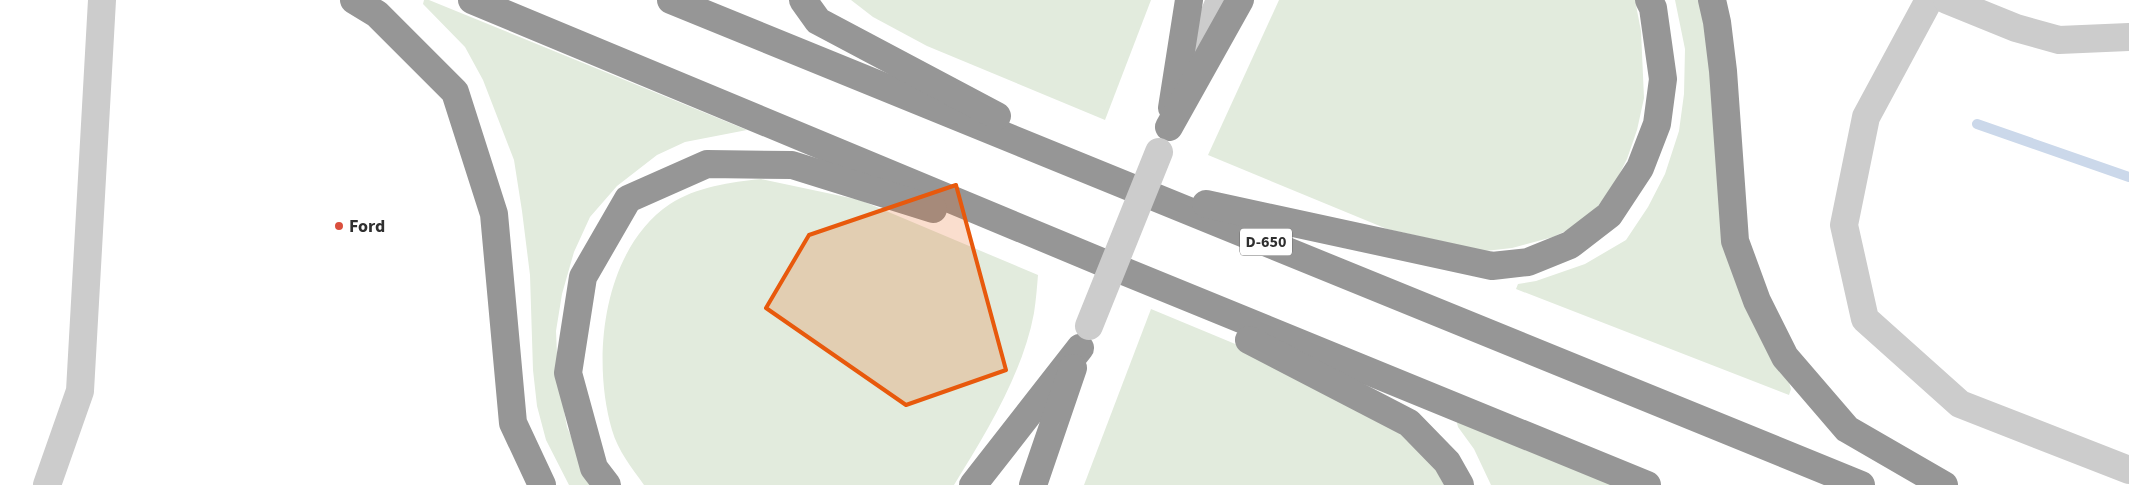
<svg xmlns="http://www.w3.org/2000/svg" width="2129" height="485" font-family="'Source Sans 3',sans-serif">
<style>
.green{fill:#e2ebdd}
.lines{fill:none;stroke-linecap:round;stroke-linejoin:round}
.stream{stroke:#cbd8ea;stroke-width:10}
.minor{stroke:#ccc;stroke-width:28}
.highway{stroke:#969696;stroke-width:28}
.minor-bridge{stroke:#ccc;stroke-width:28}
.marked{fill:#e8590c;fill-opacity:0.2;stroke:#e8590c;stroke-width:4;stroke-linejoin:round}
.poi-dot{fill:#da4f3d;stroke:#fff;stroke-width:2}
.labels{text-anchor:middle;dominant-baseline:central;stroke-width:5;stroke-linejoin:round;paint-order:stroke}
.shield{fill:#fff;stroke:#6d6d6d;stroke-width:1}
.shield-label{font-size:16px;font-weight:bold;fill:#2f2f2f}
.poi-label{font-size:18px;font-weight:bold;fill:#2f2f2f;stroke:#fff;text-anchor:start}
</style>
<rect width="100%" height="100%" fill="#fff"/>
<g class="green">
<path d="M424,0h5l318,130 -62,12 -28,13 -40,31 -27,31 -16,35 -12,42 -6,37 2,47 9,49 13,31 13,27h-24l-23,-45 -9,-34 -4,-36 -3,-95 -8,-64 -8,-51 -31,-80 -18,-33 -42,-43z"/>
<path d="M851,0h300l-46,120 -178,-74 -54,-29z"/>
<path d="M1279,0h356l6,31 3,67 -7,32 -10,29 -14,28 -16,20 -21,19 -23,11 -41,11 -27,3 -98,-22 -179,-74z"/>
<path d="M1675,0h27l5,17 10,134 74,238 -2,6 -273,-106 2,-5 18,-3 49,-17 41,-24 22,-33 17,-33 14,-43 5,-37 1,-45z"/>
<path d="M761,179l99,21 178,75c-1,12 -2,25 -4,38 -11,60 -48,120 -80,172h-310c-12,-17 -26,-34 -32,-55 -21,-72 -9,-181 58,-226 26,-17 61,-22 91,-25z"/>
<path d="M1151,309l178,74 84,55 17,21 14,26h-360z"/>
<path d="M1456,419l161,66h-126l-17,-36 -16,-22z"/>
</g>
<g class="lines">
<path class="stream" d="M1977,124l152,53"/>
<g class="minor">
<path d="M1929,0l-63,117 -22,108 21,94 95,85 169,66"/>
<path d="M1947,0l69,28 43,12 70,-3"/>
<path d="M1194,64l26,-64"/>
<path d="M47,485l33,-94 22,-391"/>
</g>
<g class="highway">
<path d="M354,0l23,14 78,78 39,122 19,209 29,62"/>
<path d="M472,0l632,263 543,222"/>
<path d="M671,0l1190,485"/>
<path d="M803,0l15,21 179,95"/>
<path d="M1712,0l5,22 6,49 12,170 22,60 28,56 62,72 97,56"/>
<path d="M1172,108l17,-108"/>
<path d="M1169,127l71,-127"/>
<path d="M1206,204l286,62 36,-4 42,-17 39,-30 31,-47 17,-44 6,-45 -10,-71 -4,-8"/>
<path d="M1249,340l160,83 38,39 13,23"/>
<path d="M607,485l-13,-17 -26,-95 15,-96 45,-78 79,-35 85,1 141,44"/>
<path d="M973,485l107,-137"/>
<path d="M1033,485l40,-117"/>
</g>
<path class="minor-bridge" d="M1089,326l70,-174"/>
</g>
<path class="marked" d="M956,185l50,185 -100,35 -140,-97 43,-73z"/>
<circle class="poi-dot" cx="339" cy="226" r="5"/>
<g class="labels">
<rect class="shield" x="1240" y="228.5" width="52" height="27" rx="4"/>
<g class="shield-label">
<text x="1266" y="242">D-650</text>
</g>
<g class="poi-label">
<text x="349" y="226">Ford</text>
</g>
</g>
</svg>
